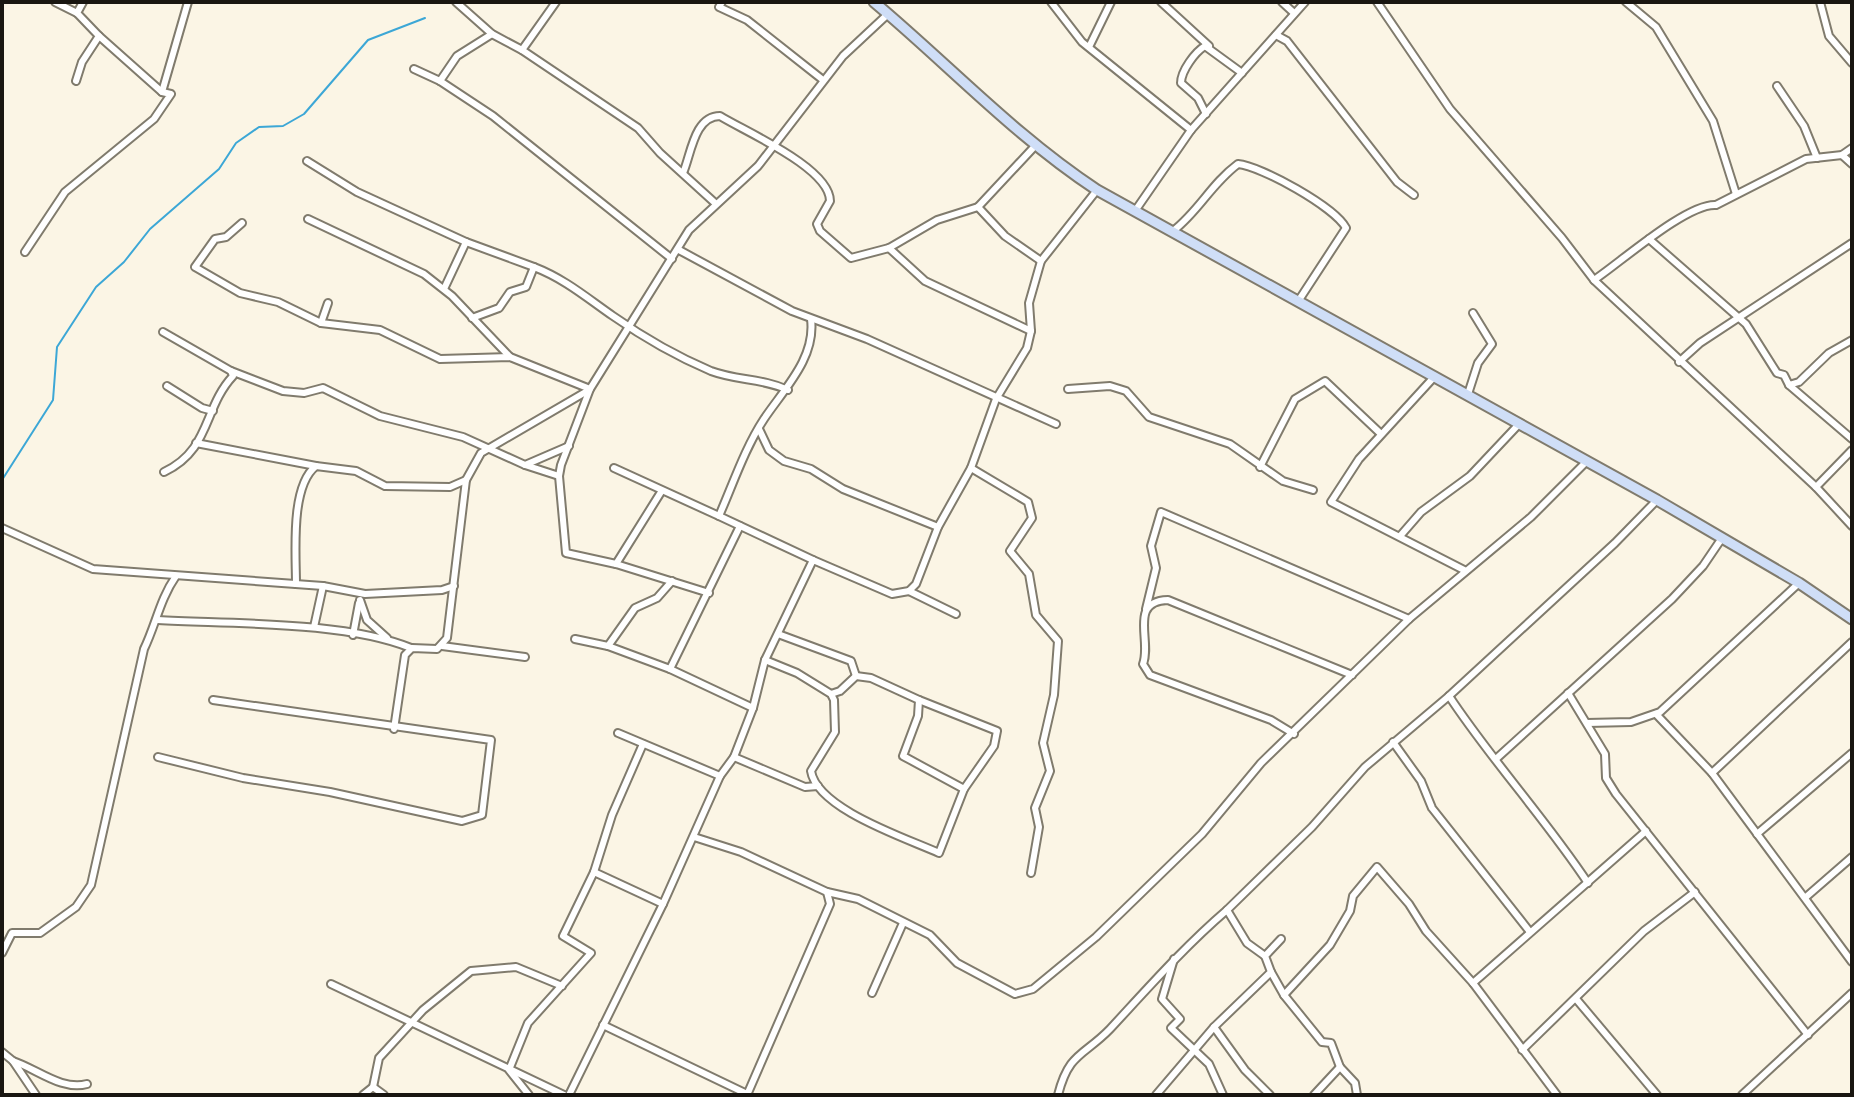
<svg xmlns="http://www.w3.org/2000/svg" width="1854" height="1097" font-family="Quicksand,sans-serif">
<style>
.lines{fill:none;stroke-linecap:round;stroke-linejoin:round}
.stream{stroke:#3ca7d6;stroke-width:2}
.minor-casing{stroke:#807b6d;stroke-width:10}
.secondary-casing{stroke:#807b6d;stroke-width:13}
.minor{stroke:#fff;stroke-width:6}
.secondary{stroke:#cfdef7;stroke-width:9}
</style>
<rect width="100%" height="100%" fill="#fbf5e5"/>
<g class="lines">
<path class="stream" d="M2,480l51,-80 4,-53 39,-60 28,-25 26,-33 69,-60 17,-26 23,-16 24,-1 21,-12 64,-74 57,-22"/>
<g class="minor-casing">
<g id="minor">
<path d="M55,2l22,11"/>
<path d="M456,2l36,32 30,16 116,78 22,25 55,50"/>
<path d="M722,2l-3,5 28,13 76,60"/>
<path d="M1051,2l31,40 109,88"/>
<path d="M1161,2l48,44"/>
<path d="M1282,2l12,11"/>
<path d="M1377,2l73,107 112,129 32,42 222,207 36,39"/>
<path d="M1626,2l30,25 57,94 23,73"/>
<path d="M1820,2l9,34 23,27"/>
<path d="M1276,35l11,6 110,141 17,13"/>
<path d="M1089,47l22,-45"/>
<path d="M522,50l34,-48"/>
<path d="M414,69l26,12 53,35 179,143"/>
<path d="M76,81l6,-19 17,-26 -22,-23 6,-11"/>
<path d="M440,81l17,-25 35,-22"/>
<path d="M1777,86l27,40 13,32"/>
<path d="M162,92l26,-90"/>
<path d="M1206,114l-8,-16 -17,-15c0,-12 14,-31 24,-37l37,27"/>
<path d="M1842,155l10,9"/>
<path d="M307,161l50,31 109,50 -22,47"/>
<path d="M683,173c8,-18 11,-57 37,-57 26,16 110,52 110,85l-13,23 3,7 31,27 38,-10 48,-28 41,-13 57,-61"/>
<path d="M978,207l27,29 36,25"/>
<path d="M1135,211l56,-81 114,-128"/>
<path d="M308,219l116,55 28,22 58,61"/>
<path d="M242,223l-16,14 -11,2 -20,28 45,26 38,9 43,21 59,7 60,29 70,-2 80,32"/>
<path d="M1173,231c26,-20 38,-47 65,-67 23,2 97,43 108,64l-47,72"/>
<path d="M1649,239l97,85 31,49 7,2 5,10 10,-3 30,-29 23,-13"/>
<path d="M466,242l68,25 -8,20 -16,5 -11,16 -27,10"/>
<path d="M889,248l36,33 106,50"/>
<path d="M679,250l113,61 75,28 189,85"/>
<path d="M25,252l40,-60 89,-73 17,-25 -9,-2 -63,-56"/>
<path d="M534,267c31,12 53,31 79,49 30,21 65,41 98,55 27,10 51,7 77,19"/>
<path d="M1594,280c27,-18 93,-77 122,-75l90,-46 36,-4 10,-7"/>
<path d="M811,319c5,39 -27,70 -47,100 -19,29 -31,65 -45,97l94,44"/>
<path d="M321,323l7,-20"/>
<path d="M163,332l68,39"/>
<path d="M1679,362l21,-19 152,-100"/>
<path d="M1435,376l-76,83 -28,43 133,68"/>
<path d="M1789,385l63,54"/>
<path d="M167,386l35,22 11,3"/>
<path d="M1068,389l42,-3 16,5 23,26 81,27 53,37 30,9"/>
<path d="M1468,394l10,-31 14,-19 -19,-31"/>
<path d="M759,429l10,21 15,11 27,8 32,20 95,38"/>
<path d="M196,443l120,23"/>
<path d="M525,465l34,11"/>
<path d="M1260,467l35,-68 30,-18 56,53"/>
<path d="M614,468l105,48"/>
<path d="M971,468l57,34 4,16 -22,33 19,23 7,41 22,26 -4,54 -11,48 7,28 -15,37 4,19 -8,46"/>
<path d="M164,472c47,-22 39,-64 69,-96l-2,-5 52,20 21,2 19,-5 57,28 83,21 62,28 44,-19"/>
<path d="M1816,487l36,-37"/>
<path d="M2,528l91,41 230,17 42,8 77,-4 12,-4"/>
<path d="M1401,535l20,-23 49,-36 50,-53"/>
<path d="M616,564l45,-72"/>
<path d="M672,581l-15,17 -22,10 -27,38 62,23 83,39"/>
<path d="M296,584c0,-30 -6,-98 20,-118l40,5 29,15 65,1 16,-7"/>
<path d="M909,591l47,23"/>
<path d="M709,593l-93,-29 -50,-11 -7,-77 2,-11 29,-76 99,-159 69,-64 85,-110 45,-42"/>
<path d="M360,600l7,20 20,18"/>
<path d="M1146,609l10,-41 -5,-22 10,-34 248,107"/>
<path d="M158,620c74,4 187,1 253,28"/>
<path d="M314,627l9,-41"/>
<path d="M778,634l73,27 5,15"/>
<path d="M353,635l6,-32"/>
<path d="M575,639l33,7"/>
<path d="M442,646l83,11"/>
<path d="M765,660l32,13 34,21 3,6 1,32 -24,39c6,38 95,67 128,82l25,-64 -61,-33 15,-40 1,-16 -48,-22 -15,-2 -16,15 -9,3"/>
<path d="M670,669l70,-143"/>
<path d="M1568,693l37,61 1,24 10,16 192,241"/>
<path d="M1449,696c43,65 96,122 139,187"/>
<path d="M919,700l78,31 -3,15 -30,43"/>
<path d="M1656,714l56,59 140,189"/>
<path d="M1587,723l44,-1 29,-10 139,-129"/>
<path d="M394,729l11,-74 7,-7 25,1 10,-11 19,-158 15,-27 108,-63"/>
<path d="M618,733l102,43"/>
<path d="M1294,734l-23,-14 -121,-45 -7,-11c9,-23 -15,-63 25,-64l184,75"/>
<path d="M1393,742l28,39 11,27 98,124"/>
<path d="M158,757l85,21 87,14 132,29 20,-6 9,-75 -278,-40"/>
<path d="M734,757l71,30 13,-1"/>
<path d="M1497,758l175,-159 31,-33 19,-28"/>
<path d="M1712,773l140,-131"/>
<path d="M1757,834l95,-81"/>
<path d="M694,837l47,15 86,40 31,7 72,36 27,28 58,31 18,-5 63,-52 106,-103 59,-71 148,-144 122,-102 55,-55"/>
<path d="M594,872l18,-57 31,-71"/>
<path d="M1806,897l46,-40"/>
<path d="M1227,910l85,-83 53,-60 84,-71 166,-153 42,-43"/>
<path d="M2,953l10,-20h28l36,-26 15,-22 53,-236c12,-25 16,-50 32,-73"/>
<path d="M1174,959l-12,40 18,20 -9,9 38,36 14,31"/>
<path d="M1271,972l13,23"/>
<path d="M1473,983l173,-152"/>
<path d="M331,984l233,111"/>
<path d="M872,993l31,-70"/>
<path d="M1577,1000l80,95"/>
<path d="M603,1025l144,69"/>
<path d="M1214,1027l31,43 25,25"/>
<path d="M1522,1050l122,-119 51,-39"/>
<path d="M2,1052l11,9 23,34"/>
<path d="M13,1061c24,8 49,30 74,23"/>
<path d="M1340,1067l-9,-24 -9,-1 -38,-47 46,-50 20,-34 3,-15 24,-29 32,37 17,27 47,52 84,112"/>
<path d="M373,1087l11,8"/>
<path d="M363,1095l10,-8 6,-29 44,-48 48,-39 45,-4 46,19"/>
<path d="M529,1095l-20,-25 19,-47 63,-70 -28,-17 31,-64 69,32 57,-128 14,-19 19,-49 12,-48 48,-100 79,34 17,-3 7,-7 22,-57 33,-59 25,-69 31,-51 4,-17 -2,-28 12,-42 56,-71"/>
<path d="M569,1095l94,-191"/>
<path d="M747,1095l83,-191 -3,-12"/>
<path d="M1058,1095c11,-43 26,-39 52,-66 38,-41 74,-82 117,-119l20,33 18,13"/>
<path d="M1156,1095l58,-68 57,-55 -6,-16 16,-17"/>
<path d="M1314,1095l26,-28 15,16 2,12"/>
<path d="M1742,1095l110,-102"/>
</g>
</g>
<g class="secondary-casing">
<path id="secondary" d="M874,2c75,63 141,134 223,188l560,310 142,83 53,36"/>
</g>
<use href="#minor" class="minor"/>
<use href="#secondary" class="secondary"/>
</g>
<rect width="1854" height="1097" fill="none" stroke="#191611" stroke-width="8"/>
</svg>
